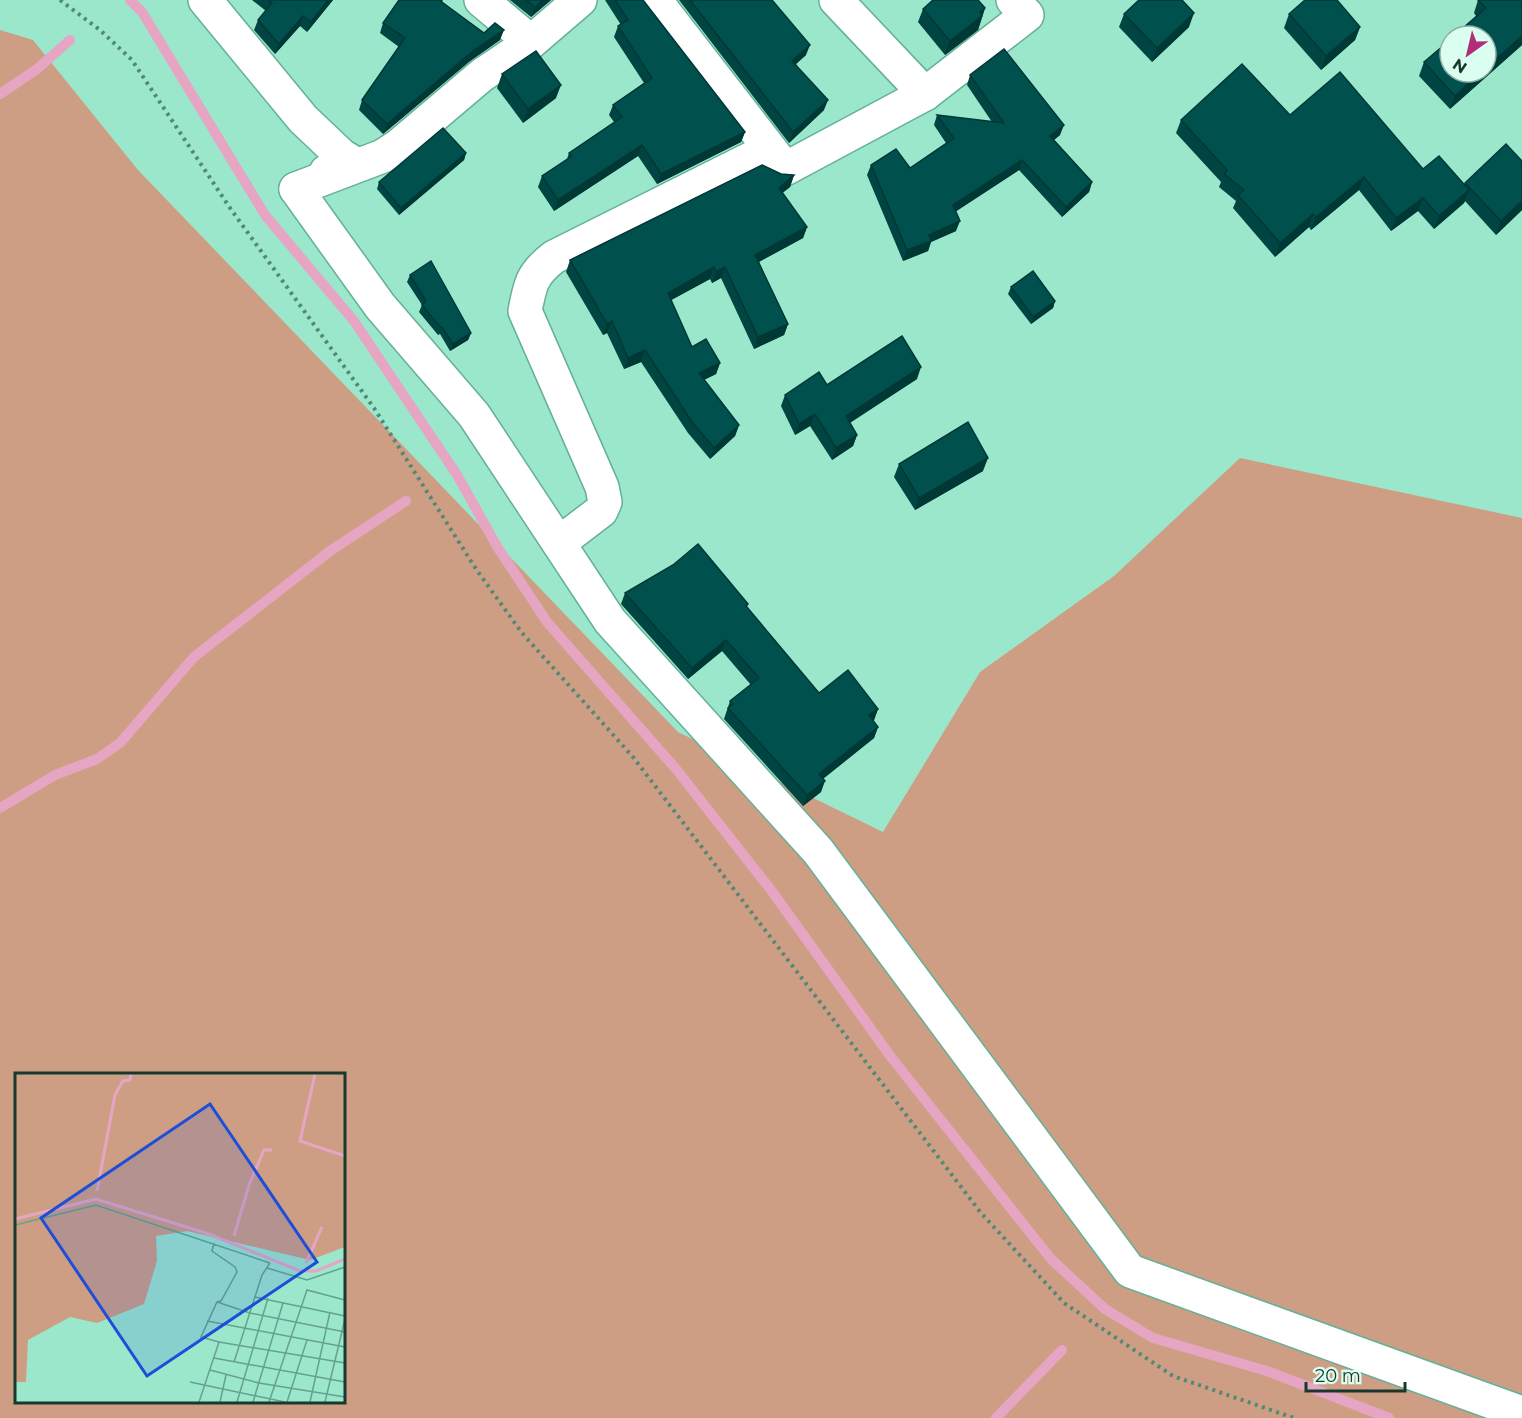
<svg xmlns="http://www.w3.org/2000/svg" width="1522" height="1418" font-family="Montserrat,sans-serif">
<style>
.green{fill:#ce9e84;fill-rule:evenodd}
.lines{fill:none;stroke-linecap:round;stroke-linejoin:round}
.stream{stroke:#e6a6c3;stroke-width:10}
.minor-casing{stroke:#65b097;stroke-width:36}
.path{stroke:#538776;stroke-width:4;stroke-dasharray:3 4.5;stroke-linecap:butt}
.minor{stroke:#fff;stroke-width:33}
.wall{fill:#004542}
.shaded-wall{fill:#003836}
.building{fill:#00504d;stroke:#003836;stroke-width:1.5}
.inset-river{fill:none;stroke:#e6a6c3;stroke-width:3}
.inset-road{fill:none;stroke:#66a18d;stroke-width:1.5}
.view{fill:#1d4ed8;fill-opacity:0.15;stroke:#1d4ed8;stroke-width:3}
.inset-edge{fill:none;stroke:#18382e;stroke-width:3}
</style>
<rect width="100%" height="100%" fill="#9ae7cc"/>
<path class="green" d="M0,30l33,10 105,130 540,562 205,100 97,-160 134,-96 126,-118 282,60v900h-1522zM16,1074h328v328h-328z"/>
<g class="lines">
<g class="stream">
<path d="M130,0l12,12 123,203 89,106 103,154 41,73 49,74 129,147 95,121 120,167 160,202 54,50 48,29 114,33 122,47"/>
<path d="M0,94l37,-25 33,-29"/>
<path d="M0,808l55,-33 42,-16 23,-16 74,-86 136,-106 76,-50"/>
<path d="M996,1418l66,-68"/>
</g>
<g class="minor-casing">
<g id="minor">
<path d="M205,0l98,119 39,37 7,4 -23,12"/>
<path d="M481,0l50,42"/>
<path d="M655,0l129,167"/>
<path d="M836,0l89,94"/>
<path d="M296,189l84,117 94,109 136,206 208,230 312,420 392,142"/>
<path d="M296,189l87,-33 14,-9 85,-72 49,-33 49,-42"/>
<path d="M559,543l42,-32 4,-9 -3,-15 -77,-176c5,-27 7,-37 29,-54l204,-102 27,14 140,-75 102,-79 -14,-15"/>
</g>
</g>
<path class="path" d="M60,0l40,30 32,30 98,148 144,200 102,161 46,64 111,124 348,456 83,90 109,73 121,42"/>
<use href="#minor" class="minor"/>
</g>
<g class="wall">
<path d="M252,0h81l-26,32 -7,-6 -25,28 -21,-24 4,-10 8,-9z"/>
<path d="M399,0h44l-1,2 42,31 16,7 -30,21 -87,73 -24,-24 3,-10 37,-53 -19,-14 3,-10z"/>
<path d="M510,0h41l-20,17z"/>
<path d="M605,0h38l102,132 -4,10 -84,42 -19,-28 -84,55 -16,-24 4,-11 25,-17 2,-6 45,-31 -5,-7 4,-10 31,-22 -30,-46 4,-11 3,-1z"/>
<path d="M679,0h93l34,55 -10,9 28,46 -35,33z"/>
<path d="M1478,0h44v45l-72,64 -31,-33 5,-14 52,-46 -2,-3z"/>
<path d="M985,8l-7,22 -33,25 -27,-33 5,-13z"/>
<path d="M1124,14l65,13 -37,35 -33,-35z"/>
<path d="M1289,14l71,13 -5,13 -34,30 -37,-42z"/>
<path d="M502,74l54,24 -33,25 -26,-35z"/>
<path d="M970,75l90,60 -6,5 38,42 -3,10 -27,25 -43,-47 -63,41v20l-25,11 -3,9 -25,10 -36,-86 4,-10 39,3 36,-25 -12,-18 3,-10 55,7 -25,-37z"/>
<path d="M1290,115l133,54 41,16 1,-2 57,-22v49l-26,25 -31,-34 -1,2 -30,26 -16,-18 -27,20 -32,-41 -48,40 -2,-3 -34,30 -42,-49 3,-7 -17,-14 2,-5 -45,-49 5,-13z"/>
<path d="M466,153l-2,7 -65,55 -22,-26 2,-7z"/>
<path d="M781,174l13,1 -4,12 -8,6 25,34 -4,11 -44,24 29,62 -4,11 -30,14 -33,-71 -9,5 -2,-4 -39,21 21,47 28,16 -4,11 -12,6 35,45 -4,11 -25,23 -22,-26 -47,-71 -17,7 -17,-36 -4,2 -37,-63 4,-12z"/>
<path d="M410,275l61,58 -3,7 -18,11 -10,-17 -2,1 -19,-23 3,-7 -15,-23z"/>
<path d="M1011,287l44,14 -2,7 -22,16 -23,-30z"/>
<path d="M917,379l-67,44 7,12 -4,11 -21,14 -22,-34 -15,9 -14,-29 4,-11 42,-10z"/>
<path d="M899,464l84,7 -68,39 -21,-33z"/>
<path d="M625,593l123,11 -1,3 72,86 59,16 -4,11 -1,1 5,6 -4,11 -51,41 -2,13 -18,14 -79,-87 6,-18 21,-16 -29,-34 -34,28 -67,-75z"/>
</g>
<g class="shaded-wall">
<path d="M328,0h5l-26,32 4,-10z"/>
<path d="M543,0h8l-20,17 4,-10z"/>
<path d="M985,8l-7,22 -33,25 5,-14z"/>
<path d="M1194,13l-5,14 -37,35 5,-14z"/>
<path d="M303,16l-3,10 -25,28 4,-10z"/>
<path d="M1360,27l-5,13 -34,30 5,-14z"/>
<path d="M504,30l-4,10 -30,21 -87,73 4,-10 87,-74z"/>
<path d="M1522,36v9l-72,64 5,-13 26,-24h5v-4z"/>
<path d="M810,45l-4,10 -18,16 4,-10z"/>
<path d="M561,85l-5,13 -33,25 5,-14z"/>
<path d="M828,100l-4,10 -35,33 4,-11z"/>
<path d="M1064,125l-4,10 -14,11 4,-10z"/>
<path d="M745,132l-4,10 -84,42 4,-10z"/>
<path d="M642,145l-4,11 -84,55 4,-11z"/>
<path d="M466,153l-2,7 -65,55 2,-7z"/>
<path d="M1022,160l-3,10 -70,46 4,-11z"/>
<path d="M794,175l-4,12 -15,12 4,-11z"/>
<path d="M1364,177l-5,13 -48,40 5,-13z"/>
<path d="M1092,182l-3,10 -27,25 4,-10z"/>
<path d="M1469,190l-5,13 -30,26 5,-13z"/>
<path d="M1423,198l-5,13 -27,20 5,-13z"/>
<path d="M1522,201v9l-26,25 5,-14z"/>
<path d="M1313,214l-4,13 -34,30 5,-14z"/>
<path d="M960,221l-4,10 -25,11 -3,9 -25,10 4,-11 22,-15z"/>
<path d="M807,227l-4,11 -52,28 4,-11z"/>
<path d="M714,267l-4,12 -46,25 4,-11z"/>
<path d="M725,267l-4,11 -9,5 4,-11z"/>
<path d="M1055,301l-2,7 -22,16 2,-7z"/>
<path d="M612,321l-5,12 -4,2 4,-11z"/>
<path d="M788,324l-4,11 -30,14 4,-12z"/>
<path d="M471,333l-3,7 -18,11 3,-7z"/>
<path d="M645,350l-4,12 -17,7 4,-11z"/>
<path d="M720,363l-4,11 -21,10 4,-11z"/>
<path d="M921,367l-4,12 -76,49 5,-12z"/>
<path d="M815,414l-5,12 -15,9 4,-11z"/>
<path d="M739,425l-4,11 -25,23 4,-11z"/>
<path d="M857,435l-4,11 -21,14 4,-12z"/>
<path d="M988,458l-5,13 -68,39 4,-12z"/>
<path d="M726,640l-4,11 -34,28 4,-11z"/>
<path d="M878,709l-4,11 -9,6 4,-11z"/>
<path d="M878,727l-4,11 -59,47 4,-11z"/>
<path d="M825,781l-4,11 -18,14 4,-11z"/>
</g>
<g class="building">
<path d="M268,0h60l-17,22 -8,-6 -24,28 -21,-24 14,-17z"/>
<path d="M399,0h40l45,33 11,-10 9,7 -30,20 -87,74 -25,-24 43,-62 -22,-15z"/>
<path d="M526,0h17l-8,7z"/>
<path d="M615,0h28l102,132 -84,42 -19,-29 -84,55 -16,-24 30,-20 -3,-3 53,-36 -9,-12 39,-27 -34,-52 10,-6z"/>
<path d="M690,0h82l38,45 -18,16 36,39 -35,32z"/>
<path d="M933,0h45l7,8 -5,4 2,4 -32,25 -27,-32z"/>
<path d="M1139,0h43l12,13 -37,35 -33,-34z"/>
<path d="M1305,0h32l23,27 -34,29 -37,-42z"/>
<path d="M1478,0h44v36l-36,32v-32h-32l32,-28z"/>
<path d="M1450,40v32h31l-26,24 -31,-34z"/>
<path d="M1004,49l60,76 -14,11 42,46 -26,25 -44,-47 -69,45 7,16 -31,14 2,6 -24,9 -36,-85 25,-16 14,19 44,-30 -17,-23 67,8 -34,-48z"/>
<path d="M536,51l25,34 -33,24 -26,-35z"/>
<path d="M1242,64l48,51 50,-43 83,97 16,-13 30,34 -30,26 -16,-18 -27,20 -32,-41 -48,40 -3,-3 -33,29 -42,-48 6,-5 -20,-16 3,-4 -46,-50z"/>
<path d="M443,128l23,25 -65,55 -22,-26z"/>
<path d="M1506,144l16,17v40l-21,20 -36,-38z"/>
<path d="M762,165l19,9 13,1 -15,13 28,39 -52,28 33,69 -30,13 -33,-70 -9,5 -2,-5 -46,26 24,54 14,-8 14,24 -21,10 40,52 -25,23 -22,-26 -47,-72 -17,8 -16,-37 -5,3 -37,-64z"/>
<path d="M431,261l40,72 -18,11 -11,-17 -1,1 -19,-23 4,-4 -16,-26z"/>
<path d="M1033,271l22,30 -22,16 -22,-30z"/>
<path d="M902,336l19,31 -75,49 11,19 -21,13 -21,-34 -16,10 -14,-29 34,-23 8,13z"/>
<path d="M968,422l20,36 -69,40 -20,-34z"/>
<path d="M698,544l50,60 -2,2 73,87 29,-23 30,39 -9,6 9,12 -59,47 6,7 -18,14 -79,-87 5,-4 -3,-3 29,-23 -33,-38 -34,28 -67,-75 48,-28z"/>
</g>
<g transform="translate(15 1073)">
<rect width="330" height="330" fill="#9ae7cc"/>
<path d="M0,1h330v173l-35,13 -123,-29 -31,5 1,25 -13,43 -47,19 -27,-6 -42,23 -2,42h-11z" fill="#ce9e84"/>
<path class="inset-river" d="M300,1l-15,67 45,15M82,118l18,-96 8,-14 7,-1 1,-6M0,146l81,-20 113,35 91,37h16l29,-12M219,163l15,-51 15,-35h8M291,190l16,-36"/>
<path class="inset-road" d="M0,152l81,-20 174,58M252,195l40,12 38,-13M240,224l90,19M202,229l33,11 95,19M192,248l138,26M204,269l126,21M199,285l131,24M219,289l28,-87 8,-12M195,297l49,13 86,14M175,309l95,20M184,329l20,-60 -18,-5 16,-35 4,-1 16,-29 -2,-5 -23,-16 2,-8M205,329l6,-27M222,329l31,-104M238,329l30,-99M254,329l38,-112 38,10M272,329l20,-62M295,329l20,-90M310,329l20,-83"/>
<path class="view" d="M195,31l107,158 -170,114 -106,-158z"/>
<rect width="330" height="330" class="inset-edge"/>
</g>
<g transform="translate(1468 54) rotate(214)"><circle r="28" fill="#dafff1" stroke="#8cafa3" stroke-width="1.5"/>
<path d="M0-4.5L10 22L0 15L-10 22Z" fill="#b12e78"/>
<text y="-9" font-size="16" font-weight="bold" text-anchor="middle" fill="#18382e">N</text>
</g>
<path d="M1306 1382v9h99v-9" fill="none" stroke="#18382e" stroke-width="3"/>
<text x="1315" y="1382" font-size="18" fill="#18382e" stroke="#dafff1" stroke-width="4.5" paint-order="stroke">20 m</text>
</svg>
